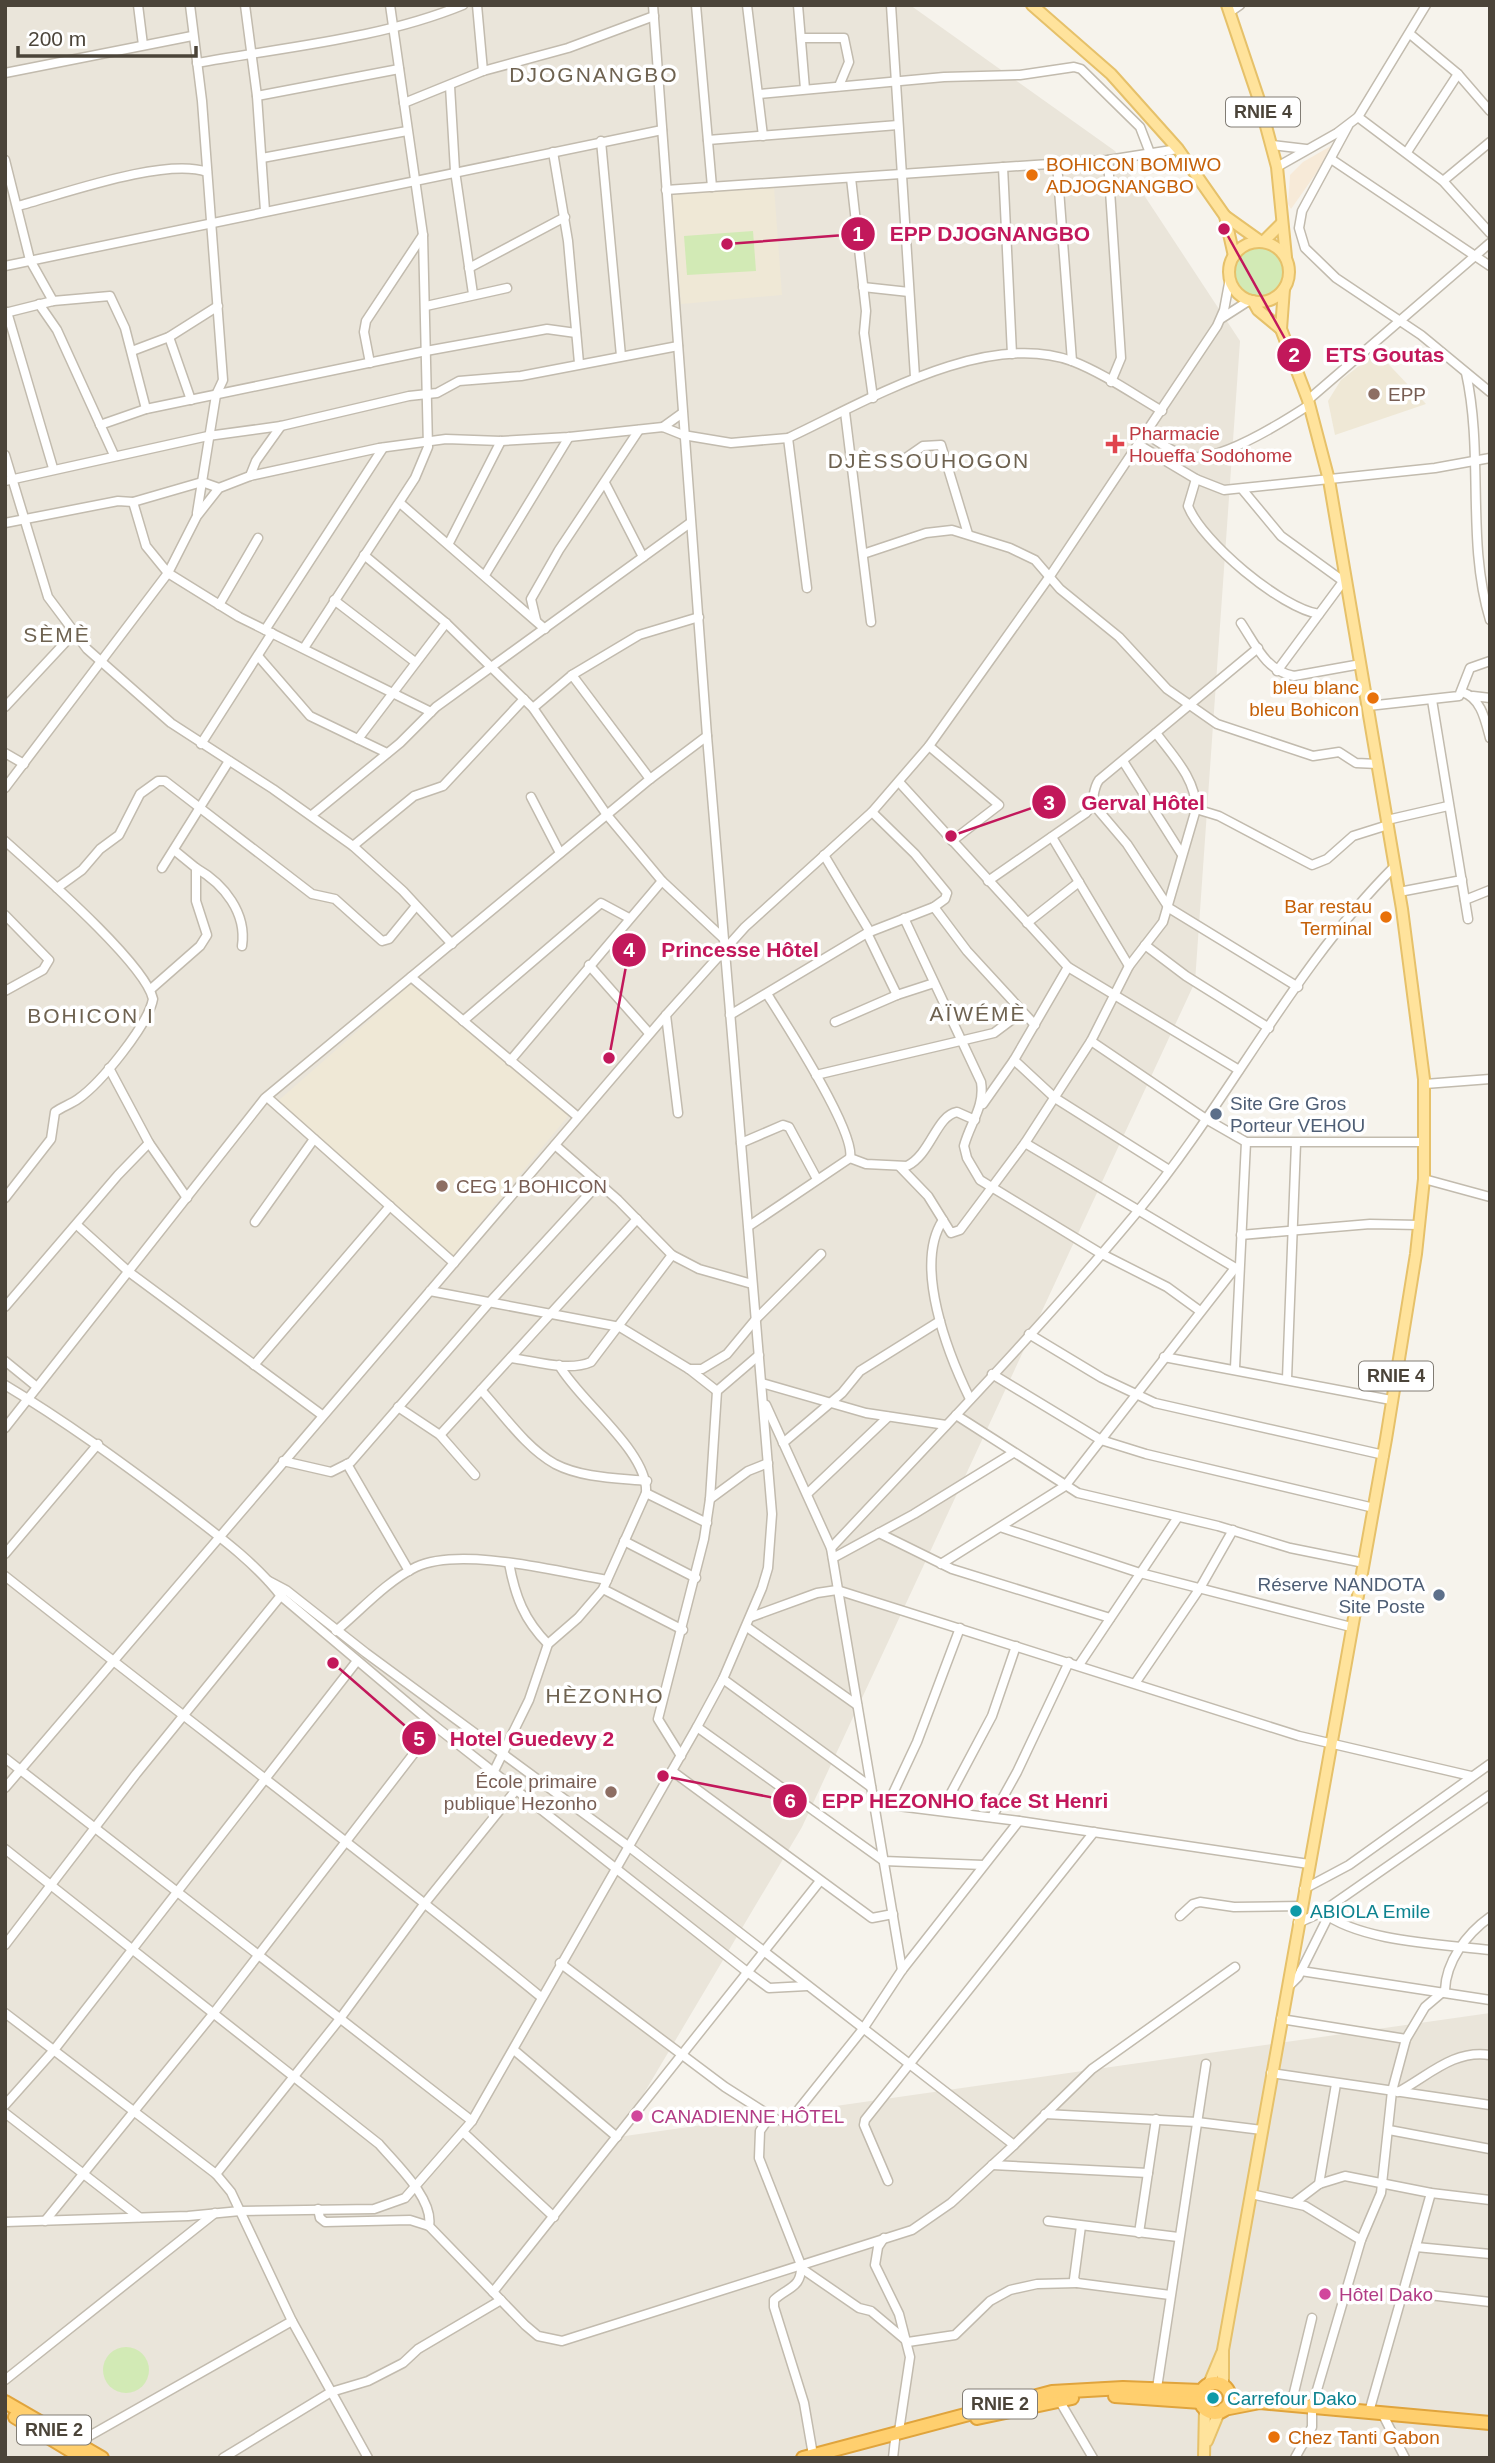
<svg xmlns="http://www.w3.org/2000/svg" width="1495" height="2463" font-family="Helvetica,sans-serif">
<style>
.residential{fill:#eae5da}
.commercial{fill:#f7ead8}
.education{fill:#efe8d6}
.green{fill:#d2eab5}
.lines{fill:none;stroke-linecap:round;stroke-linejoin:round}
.minor-casing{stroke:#c2bbae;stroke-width:11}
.major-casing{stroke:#e6c16a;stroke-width:14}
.highway-casing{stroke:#e0a43c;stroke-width:16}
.minor{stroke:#fff;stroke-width:8}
.major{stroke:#ffe39c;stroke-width:10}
.highway{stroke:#ffcf6e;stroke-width:12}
.food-dot{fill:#e8710a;stroke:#fff;stroke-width:2.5}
.education-dot{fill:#8d6e63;stroke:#fff;stroke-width:2.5}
.health-dot{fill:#e0444e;stroke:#fff;stroke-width:2.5}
.service-dot{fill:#5c6f8a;stroke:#fff;stroke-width:2.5}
.culture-dot{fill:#0f9aa8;stroke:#fff;stroke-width:2.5}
.hotel-dot{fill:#d1479c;stroke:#fff;stroke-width:2.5}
.labels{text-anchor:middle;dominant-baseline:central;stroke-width:7;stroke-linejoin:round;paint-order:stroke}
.shield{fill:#fff;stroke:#817c74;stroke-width:2}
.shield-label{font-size:18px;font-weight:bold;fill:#4b4439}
.food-label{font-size:19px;fill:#c56008;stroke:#fff;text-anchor:start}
.education-label{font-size:19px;fill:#785e54;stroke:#fff;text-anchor:start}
.health-label{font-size:19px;fill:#be3a42;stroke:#fff;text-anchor:start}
.service-label{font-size:19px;fill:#4e5e75;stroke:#fff;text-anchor:start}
.culture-label{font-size:19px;fill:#0d838f;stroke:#fff;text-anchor:start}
.hotel-label{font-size:19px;fill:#b23c85;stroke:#fff;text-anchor:start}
.neighbourhood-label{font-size:21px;letter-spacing:2px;fill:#6e6250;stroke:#fff}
.leader{fill:none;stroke:#c2185b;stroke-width:2.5}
.callout-dot{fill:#c2185b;stroke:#fff;stroke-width:2.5}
.mark-label{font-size:21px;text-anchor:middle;font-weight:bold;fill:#fff}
.callout-label{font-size:21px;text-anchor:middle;font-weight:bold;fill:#c2185b;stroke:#fff;stroke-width:7;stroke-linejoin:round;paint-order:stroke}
</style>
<rect width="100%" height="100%" fill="#f6f3ec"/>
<path class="residential" d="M5,5h905l205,146 125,190 -45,641 -393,845 -184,310 872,-124v445h-1485z"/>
<path class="commercial" d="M1331,146v6l-40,57 -3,-5 2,-29 13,-13z"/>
<g class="education">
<path d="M774,187l8,108 -101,9 -9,-112z"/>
<path d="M1377,352l49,52 -91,31 -7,-34 13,-21z"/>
<path d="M412,983l157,132 -117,142 -174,-156z"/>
</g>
<g class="green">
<path d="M753,231l3,40 -69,4 -3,-39z"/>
<circle cx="1258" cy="271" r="25"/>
<circle cx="126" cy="2370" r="23"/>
</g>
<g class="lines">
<g class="minor-casing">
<g id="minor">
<path d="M138,5l5,40"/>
<path d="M190,5l12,96 21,279 -7,15 -19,118"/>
<path d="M245,5l12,91 8,115"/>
<path d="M477,5l6,66"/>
<path d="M696,5l16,182"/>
<path d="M747,5l16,131"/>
<path d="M798,5l7,84"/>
<path d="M891,5l24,372"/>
<path d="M1230,12l10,-7"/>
<path d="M1410,34l48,40 32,37"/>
<path d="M801,38h43l5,24 -10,24"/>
<path d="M197,63c88,-16 183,-24 266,-58"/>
<path d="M5,73l187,-37"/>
<path d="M450,86l5,85 18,123"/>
<path d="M759,94l185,-17 76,-2 54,-8 7,2 59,58 10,26"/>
<path d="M257,96l142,-27"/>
<path d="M404,103l79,-32 85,-23 86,-32"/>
<path d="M1358,117l85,64 47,52"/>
<path d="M1348,126l-46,85 -3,17 6,20 31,30 85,57 69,57"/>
<path d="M708,140l190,-15"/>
<path d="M601,141l20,215"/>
<path d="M1272,145l34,4"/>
<path d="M553,152l15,89 11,122"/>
<path d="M1407,152l51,-78"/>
<path d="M262,158l145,-27"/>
<path d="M1331,159l159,107"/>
<path d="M5,160l25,100 23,41"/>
<path d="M1108,160l13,198 -10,24"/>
<path d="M1057,163l15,198"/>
<path d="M1003,167l9,187"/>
<path d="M1277,167l60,-34 21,-16 68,-112"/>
<path d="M851,178l15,133 -2,22 9,65"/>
<path d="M1443,181l47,-39"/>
<path d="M666,190l442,-30 70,-11"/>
<path d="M18,206c45,-12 147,-49 189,-34"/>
<path d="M5,266l657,-136"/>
<path d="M469,268l96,-51"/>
<path d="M863,287l46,5"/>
<path d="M39,304l18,26 57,125"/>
<path d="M426,306l81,-18"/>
<path d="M7,312l46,156"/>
<path d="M5,313l48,-12 57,-5 15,32 21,81"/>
<path d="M1222,318l28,-18"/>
<path d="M169,337l22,63"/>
<path d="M132,351l37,-14 49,-31"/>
<path d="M370,363l-6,-31 2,-11 57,-86"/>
<path d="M1466,373c18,81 0,168 24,247"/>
<path d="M1308,400l182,-157"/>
<path d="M845,412l26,210"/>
<path d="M100,425l46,-16 280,-58 121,-22 29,4"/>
<path d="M663,427l18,-13"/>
<path d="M1147,435c13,7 28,20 43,22 31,4 93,-35 119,-52"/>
<path d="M788,438l19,150"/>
<path d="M1139,445l57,34 28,11 211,-22 55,-10"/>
<path d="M5,455l43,142 39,52 84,74 102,66 80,57 50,45 49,53"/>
<path d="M900,462l23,-16 18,-1 27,89"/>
<path d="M250,476l6,-15 25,-35"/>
<path d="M1196,479l-8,27c14,36 93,102 131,108"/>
<path d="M5,481l203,-45 73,-10 128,-30 28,-3 22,-12 62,-5 157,-30"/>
<path d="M605,483l38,74"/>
<path d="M1242,489l39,47 62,45"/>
<path d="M133,502l13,44 22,27 71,44 192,95"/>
<path d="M400,503l145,126"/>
<path d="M5,523l113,-22 15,1 69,-20 17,6"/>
<path d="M449,543l52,-102"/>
<path d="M863,554l63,-21 26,-3 58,18 25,12 25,29 59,48 48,52 50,35 96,32 26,-4 17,11 22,1"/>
<path d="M364,555l82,68 87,85 74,107 55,66 61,57"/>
<path d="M485,575l84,-138"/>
<path d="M334,600l81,62"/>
<path d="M219,605l39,-67"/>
<path d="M536,620l-5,-21 28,-49 80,-120"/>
<path d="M1241,623c14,21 25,48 53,53l67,-12"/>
<path d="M265,630l118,-182"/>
<path d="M304,648l111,-170 13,-31 -5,-212 -33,-230"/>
<path d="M258,656l52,60 77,37"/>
<path d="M1277,671l68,-92"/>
<path d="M572,675l67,-40 60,-18"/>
<path d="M1462,692c19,6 23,27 28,46"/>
<path d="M1473,696l17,2"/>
<path d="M1432,700l36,219"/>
<path d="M1368,706l91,-10 11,-28 20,-7"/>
<path d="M5,707l69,-74"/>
<path d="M533,708l39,-33 78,104"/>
<path d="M358,739l88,-116"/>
<path d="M201,744l71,-111"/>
<path d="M929,746l70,59 -47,36"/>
<path d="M5,753l19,11"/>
<path d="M1123,761l58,92"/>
<path d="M899,782l169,185 171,103"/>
<path d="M5,788l163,-215 29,-57 22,-28 31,-12 129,-28 67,-9 55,2 68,-4 94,-10 20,8 48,8 57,-5c77,-36 197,-109 284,-77 31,12 61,33 90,50"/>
<path d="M531,797l29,56"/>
<path d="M1093,804l34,40 42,64 129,79"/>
<path d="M1196,809l23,7 93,49 15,-6 26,-23 35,-11"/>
<path d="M312,815l88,-72 36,-36 254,-184"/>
<path d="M1387,820l61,-14"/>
<path d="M1052,837l77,129"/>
<path d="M5,841c31,28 140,122 148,158 -5,26 -52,84 -75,100 -7,5 -16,8 -23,13l-4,27 -46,59"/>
<path d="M353,846l61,-50 29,-10 81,-87"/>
<path d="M824,855l46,77"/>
<path d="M162,868l67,-107"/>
<path d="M196,868c28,16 51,45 46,78"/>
<path d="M988,881l98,-68c10,-9 5,-22 13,-33l159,-132"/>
<path d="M57,888l25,-18 18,-21 19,-14 21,-41 18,-13h7l147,113 23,5 47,42 7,-2 27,-33"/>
<path d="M1399,892l63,-12"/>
<path d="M1465,900l25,-10"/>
<path d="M934,907l33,44 68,74"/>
<path d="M5,915l44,45 -6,10 -38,21"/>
<path d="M904,918l77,164c4,25 -11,41 -17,64l3,12 13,22 120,73 67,34 33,24"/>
<path d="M1027,923l52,-41"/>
<path d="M867,933l30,62 37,-12"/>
<path d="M1145,945l41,31 83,52"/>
<path d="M589,965l60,68"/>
<path d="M411,977l167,140"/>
<path d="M151,989l49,-43 7,-11 -11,-34v-33l-22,-18"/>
<path d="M767,994c17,27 89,138 83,164"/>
<path d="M666,1015l12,98"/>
<path d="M730,1015l137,-82 67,-26 11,-8 2,-6 -32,-39 -43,-42"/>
<path d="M463,1021l138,-118 28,15"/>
<path d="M835,1022l62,-27"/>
<path d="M1091,1041l115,78 40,23h179"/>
<path d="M1014,1060l41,38 114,72"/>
<path d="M510,1061l152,-180"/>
<path d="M109,1068l40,75 38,55"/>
<path d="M816,1075l178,-42 28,-21"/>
<path d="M1425,1084l65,-5"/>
<path d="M267,1097l187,166"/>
<path d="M983,1104l31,-44 54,-93"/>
<path d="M741,1143l42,-18 6,2 28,52"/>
<path d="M1025,1143l214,127"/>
<path d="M555,1145l63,55 54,55 27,14 53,15"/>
<path d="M850,1158l16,6 41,2c24,-12 29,-50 50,-54l18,8"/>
<path d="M900,1167l28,29 23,37 9,-3 65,-87 66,-102 38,-75 34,-44 33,-113c0,-30 -23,-53 -40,-76"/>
<path d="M1424,1179l66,18"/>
<path d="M943,1220c-30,45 5,134 27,179"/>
<path d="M255,1222l59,-83"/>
<path d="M77,1225l52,47 193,143"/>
<path d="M749,1226l101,-68"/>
<path d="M1241,1235l129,-11 49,1"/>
<path d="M430,1291l190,36 69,42 28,22"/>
<path d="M5,1307l113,-132 31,-32"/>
<path d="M1029,1334l73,44 53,25 229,52"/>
<path d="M1164,1357l227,43"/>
<path d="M511,1358c24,3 57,14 80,4l81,-107"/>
<path d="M5,1361l32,26"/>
<path d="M254,1365l136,-159"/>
<path d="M1235,1368l11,-226"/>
<path d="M689,1369h13l25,-15 29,-35 65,-65"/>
<path d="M992,1374l109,66 45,14 228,54"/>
<path d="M1287,1379l9,-236"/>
<path d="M762,1383l104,30 80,12"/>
<path d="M5,1385c60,36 116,77 172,119 36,28 76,56 104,92l154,130 311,245 23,17 38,-2"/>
<path d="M481,1390c22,24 45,58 74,74 27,14 62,14 92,17"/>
<path d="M766,1405l65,143 71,422"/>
<path d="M398,1407l42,28 35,40"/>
<path d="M956,1415l122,78 140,33 72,22 74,15"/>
<path d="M5,1428l260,-330 385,-319 57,-43 -54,-731"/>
<path d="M440,1435l197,-216"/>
<path d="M783,1443l59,-50 18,-22 80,-50"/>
<path d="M283,1461l48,11 20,-10 138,-159 110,-120"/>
<path d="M347,1464l62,107"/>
<path d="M646,1493l61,30"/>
<path d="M807,1494l81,-77"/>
<path d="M710,1499l38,-28 20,-8"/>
<path d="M1003,1528l137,45 211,54"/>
<path d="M879,1533l73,36 158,49"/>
<path d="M624,1541l72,37"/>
<path d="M831,1548c104,-111 210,-220 307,-337 91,-110 155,-243 256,-344"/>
<path d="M5,1554l93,-110"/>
<path d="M833,1558l81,-44 99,-61"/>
<path d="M509,1563c6,33 15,57 39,81"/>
<path d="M941,1564l124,-78 170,-218"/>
<path d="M5,1576c178,141 360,277 536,421"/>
<path d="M269,1581l17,9 80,63 262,193 386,299 -63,58 -39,27 -350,111 -24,-5 -13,-11 -96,-99 -19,-6 -85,2 -5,-4 -2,-9"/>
<path d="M603,1589l80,41"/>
<path d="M751,1617l66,-24 20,-3 462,146 172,40"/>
<path d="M747,1627l110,78"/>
<path d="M336,1631c25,-21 51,-50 80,-64 45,-21 143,5 191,13"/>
<path d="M1079,1665l99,-148"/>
<path d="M723,1679l148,108"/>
<path d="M1136,1682l64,-94 33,-58"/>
<path d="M697,1727l187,134 99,4"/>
<path d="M681,1756l-23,-37 46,-180 6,-40 7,-108 42,-36"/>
<path d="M5,1758l467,363"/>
<path d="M494,1771l35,-71 19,-56 30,-26 25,-29 43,-96c3,-41 -67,-92 -87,-128"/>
<path d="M672,1771l200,147 21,-4"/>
<path d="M5,1788l661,-773 79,-88 127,-115 57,-66 121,-170 167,-250 7,-16 6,-32"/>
<path d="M874,1803l145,18"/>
<path d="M888,1804l29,-62 43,-114"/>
<path d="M942,1810l50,-94 24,-70"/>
<path d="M992,1817l25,-45 52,-110"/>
<path d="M5,1849l374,295c17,20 55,55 50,82"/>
<path d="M1304,1889l45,-24 141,-101"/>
<path d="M1322,1912c39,30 119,32 168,38"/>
<path d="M1180,1916l13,-12 7,-2 34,5 68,-1"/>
<path d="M1298,1923l24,-11 168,-117"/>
<path d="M5,1945l131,-171 147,-181"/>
<path d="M560,1963l165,124 52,33h8l10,-6 68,-85 39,-59 117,-149 290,43"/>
<path d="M1301,1971l189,29"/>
<path d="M1288,1987l10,-10 30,-60"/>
<path d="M5,2013l211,161 15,18 61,129 76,137"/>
<path d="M1281,2019l125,20"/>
<path d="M514,2050l103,87"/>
<path d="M1271,2073l219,32"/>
<path d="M1398,2092c30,-16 56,-43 92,-37"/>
<path d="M5,2105l49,-55 303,-389"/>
<path d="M5,2113l134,104"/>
<path d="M1045,2114l152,8 65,8"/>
<path d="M771,2115l-11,16 -1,27 42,107c1,23 -13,22 -27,35v7l30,96 9,52"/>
<path d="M1389,2130l101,19"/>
<path d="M464,2133l90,84"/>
<path d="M1014,2145l78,-76 143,-102"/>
<path d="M992,2165l156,8"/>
<path d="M216,2174l123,-154 86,-117 91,-113"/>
<path d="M888,2181l-24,-56 1,-5 229,-288"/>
<path d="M1319,2184l17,-100"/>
<path d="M1251,2194l54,12 56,34"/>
<path d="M1294,2203l25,-19 26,-8 86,17 59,7"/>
<path d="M45,2221l168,-207 222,-288"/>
<path d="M1048,2221l130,16"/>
<path d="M5,2222l183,-6 52,-5 134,-2 31,-11 67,-77 225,-394 26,-48 39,-91 6,-20 4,-54 -65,-778"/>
<path d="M1081,2226l-7,53 3,4 93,12"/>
<path d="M1139,2233l17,-114"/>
<path d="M884,2238l-6,9 -3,18 24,49 11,43 -11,74"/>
<path d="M1416,2247l74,7"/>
<path d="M801,2268l58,40 12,3 37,31 47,-7 35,-34 20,-11 27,-6 40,-1"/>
<path d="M493,2292l327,-411"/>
<path d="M1403,2292l87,10"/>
<path d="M5,2380l210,-167"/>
<path d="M1157,2388l49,-324"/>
<path d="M1059,2400l34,58"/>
<path d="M1291,2405l21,-87"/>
<path d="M1369,2412l62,-219"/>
<path d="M1382,2413l23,45"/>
<path d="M77,2443l215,-122"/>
<path d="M223,2458l108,-66 37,-11 35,-18 15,-14 83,-49"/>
<path d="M893,2458l2,-18"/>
<path d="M1295,2458l17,-31v-20l49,-167 20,-47 11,-102 14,-52 19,-32 20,-17c1,-28 21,-56 45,-73"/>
</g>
</g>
<g class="major-casing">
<g id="major">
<path d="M1032,5l79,69 67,75 47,67 9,40"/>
<path d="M1227,5l32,95 18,67 9,90"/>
<path d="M1225,216l35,25"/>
<path d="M1263,242l19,-19"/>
<circle cx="1259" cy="272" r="30"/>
<path d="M1253,301l5,9 23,19"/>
<path d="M1209,2384l13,-31"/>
<path d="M1223,2386v-36l163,-911 30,-185 8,-75v-100l-22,-170 -73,-429 -21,-80 -27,-71 3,-40"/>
<path d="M1207,2441l12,-29"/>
<path d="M1204,2458l1,-50"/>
</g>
</g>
<g class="highway-casing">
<g id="highway">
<circle cx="1215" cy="2398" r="15"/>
<path d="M1115,2396l86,6"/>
<path d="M5,2402l97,56"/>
<path d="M1224,2409l36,-7 230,21"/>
<path d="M15,2417l68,41"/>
<path d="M977,2418l95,-20"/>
<path d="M803,2458l249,-66 71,-4 79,3"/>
</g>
</g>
<use href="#minor" class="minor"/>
<use href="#major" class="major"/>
<use href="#highway" class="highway"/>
</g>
<g class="food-dot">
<circle cx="1032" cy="175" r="7"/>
<circle cx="1373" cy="698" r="7"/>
<circle cx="1386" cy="917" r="7"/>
<circle cx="1274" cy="2437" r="7"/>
</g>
<g class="education-dot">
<circle cx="1374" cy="394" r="7"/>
<circle cx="442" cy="1186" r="7"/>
<circle cx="611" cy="1792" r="7"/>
</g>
<path class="health-dot" d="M1111.5 433.5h7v7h7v7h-7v7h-7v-7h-7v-7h7z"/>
<g class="service-dot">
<circle cx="1216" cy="1114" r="7"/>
<circle cx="1439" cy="1595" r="7"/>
</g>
<g class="culture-dot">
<circle cx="1296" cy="1911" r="7"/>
<circle cx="1213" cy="2398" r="7"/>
</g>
<g class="hotel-dot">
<circle cx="637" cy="2116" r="7"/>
<circle cx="1325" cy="2294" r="7"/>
</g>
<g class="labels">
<g class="shield">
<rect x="1226" y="97.5" width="74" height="29" rx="5"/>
<rect x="1359" y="1361.5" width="74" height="29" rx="5"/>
<rect x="963" y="2389.5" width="74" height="29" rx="5"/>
<rect x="17" y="2415.5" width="74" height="29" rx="5"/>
</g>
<g class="shield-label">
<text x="1263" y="112">RNIE 4</text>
<text x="1396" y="1376">RNIE 4</text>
<text x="1000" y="2404">RNIE 2</text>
<text x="54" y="2430">RNIE 2</text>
</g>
<g class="food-label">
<text x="1046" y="164">BOHICON BOMIWO<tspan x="1046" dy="22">ADJOGNANGBO</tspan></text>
<text x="1359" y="687" text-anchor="end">bleu blanc<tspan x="1359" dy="22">bleu Bohicon</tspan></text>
<text x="1372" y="906" text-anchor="end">Bar restau<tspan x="1372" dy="22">Terminal</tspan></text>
<text x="1288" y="2437">Chez Tanti Gabon</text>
</g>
<g class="education-label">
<text x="1388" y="394">EPP</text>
<text x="456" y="1186">CEG 1 BOHICON</text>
<text x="597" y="1781" text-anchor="end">École primaire<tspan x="597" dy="22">publique Hezonho</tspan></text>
</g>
<g class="health-label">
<text x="1129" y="433">Pharmacie<tspan x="1129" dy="22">Houeffa Sodohome</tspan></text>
</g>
<g class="service-label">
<text x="1230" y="1103">Site Gre Gros<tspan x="1230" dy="22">Porteur VEHOU</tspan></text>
<text x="1425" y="1584" text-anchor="end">Réserve NANDOTA<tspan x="1425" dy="22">Site Poste</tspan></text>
</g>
<g class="culture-label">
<text x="1310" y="1911">ABIOLA Emile</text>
<text x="1227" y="2398">Carrefour Dako</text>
</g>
<g class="hotel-label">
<text x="651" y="2116">CANADIENNE HÔTEL</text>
<text x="1339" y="2294">Hôtel Dako</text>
</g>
<g class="neighbourhood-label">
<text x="594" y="74">DJOGNANGBO</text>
<text x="929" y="460">DJÈSSOUHOGON</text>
<text x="57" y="634">SÈMÈ</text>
<text x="978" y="1013">AÏWÉMÈ</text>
<text x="91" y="1015">BOHICON I</text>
<text x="605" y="1695">HÈZONHO</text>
</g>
</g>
<path class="leader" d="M727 244L858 234M1224 229L1294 355M951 836L1049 802M609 1058L629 950M333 1663L419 1738M663 1776L790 1801"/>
<g class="callout-dot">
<circle cx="727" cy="244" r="7"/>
<circle cx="1224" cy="229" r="7"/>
<circle cx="951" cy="836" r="7"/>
<circle cx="609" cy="1058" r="7"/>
<circle cx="333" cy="1663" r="7"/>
<circle cx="663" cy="1776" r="7"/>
<circle cx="858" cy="234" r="18"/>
<circle cx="1294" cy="355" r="18"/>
<circle cx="1049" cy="802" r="18"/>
<circle cx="629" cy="950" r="18"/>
<circle cx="419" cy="1738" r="18"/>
<circle cx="790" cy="1801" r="18"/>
</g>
<g class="mark-label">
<text x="858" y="241">1</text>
<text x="1294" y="362">2</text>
<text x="1049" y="810">3</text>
<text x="629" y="957">4</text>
<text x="419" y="1746">5</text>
<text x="790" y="1808">6</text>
</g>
<g class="callout-label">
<text x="990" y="241">EPP DJOGNANGBO</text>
<text x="1385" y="362">ETS Goutas</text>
<text x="1143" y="810">Gerval Hôtel</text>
<text x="740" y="957">Princesse Hôtel</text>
<text x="532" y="1746">Hotel Guedevy 2</text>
<text x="965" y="1808">EPP HEZONHO face St Henri</text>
</g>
<rect width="1495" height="2463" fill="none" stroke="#4b4439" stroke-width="14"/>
<path d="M18 46v10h178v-10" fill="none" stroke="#4b4439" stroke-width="3.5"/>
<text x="28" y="46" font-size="21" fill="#4b4439" stroke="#ffffff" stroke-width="5" paint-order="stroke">200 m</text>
</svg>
